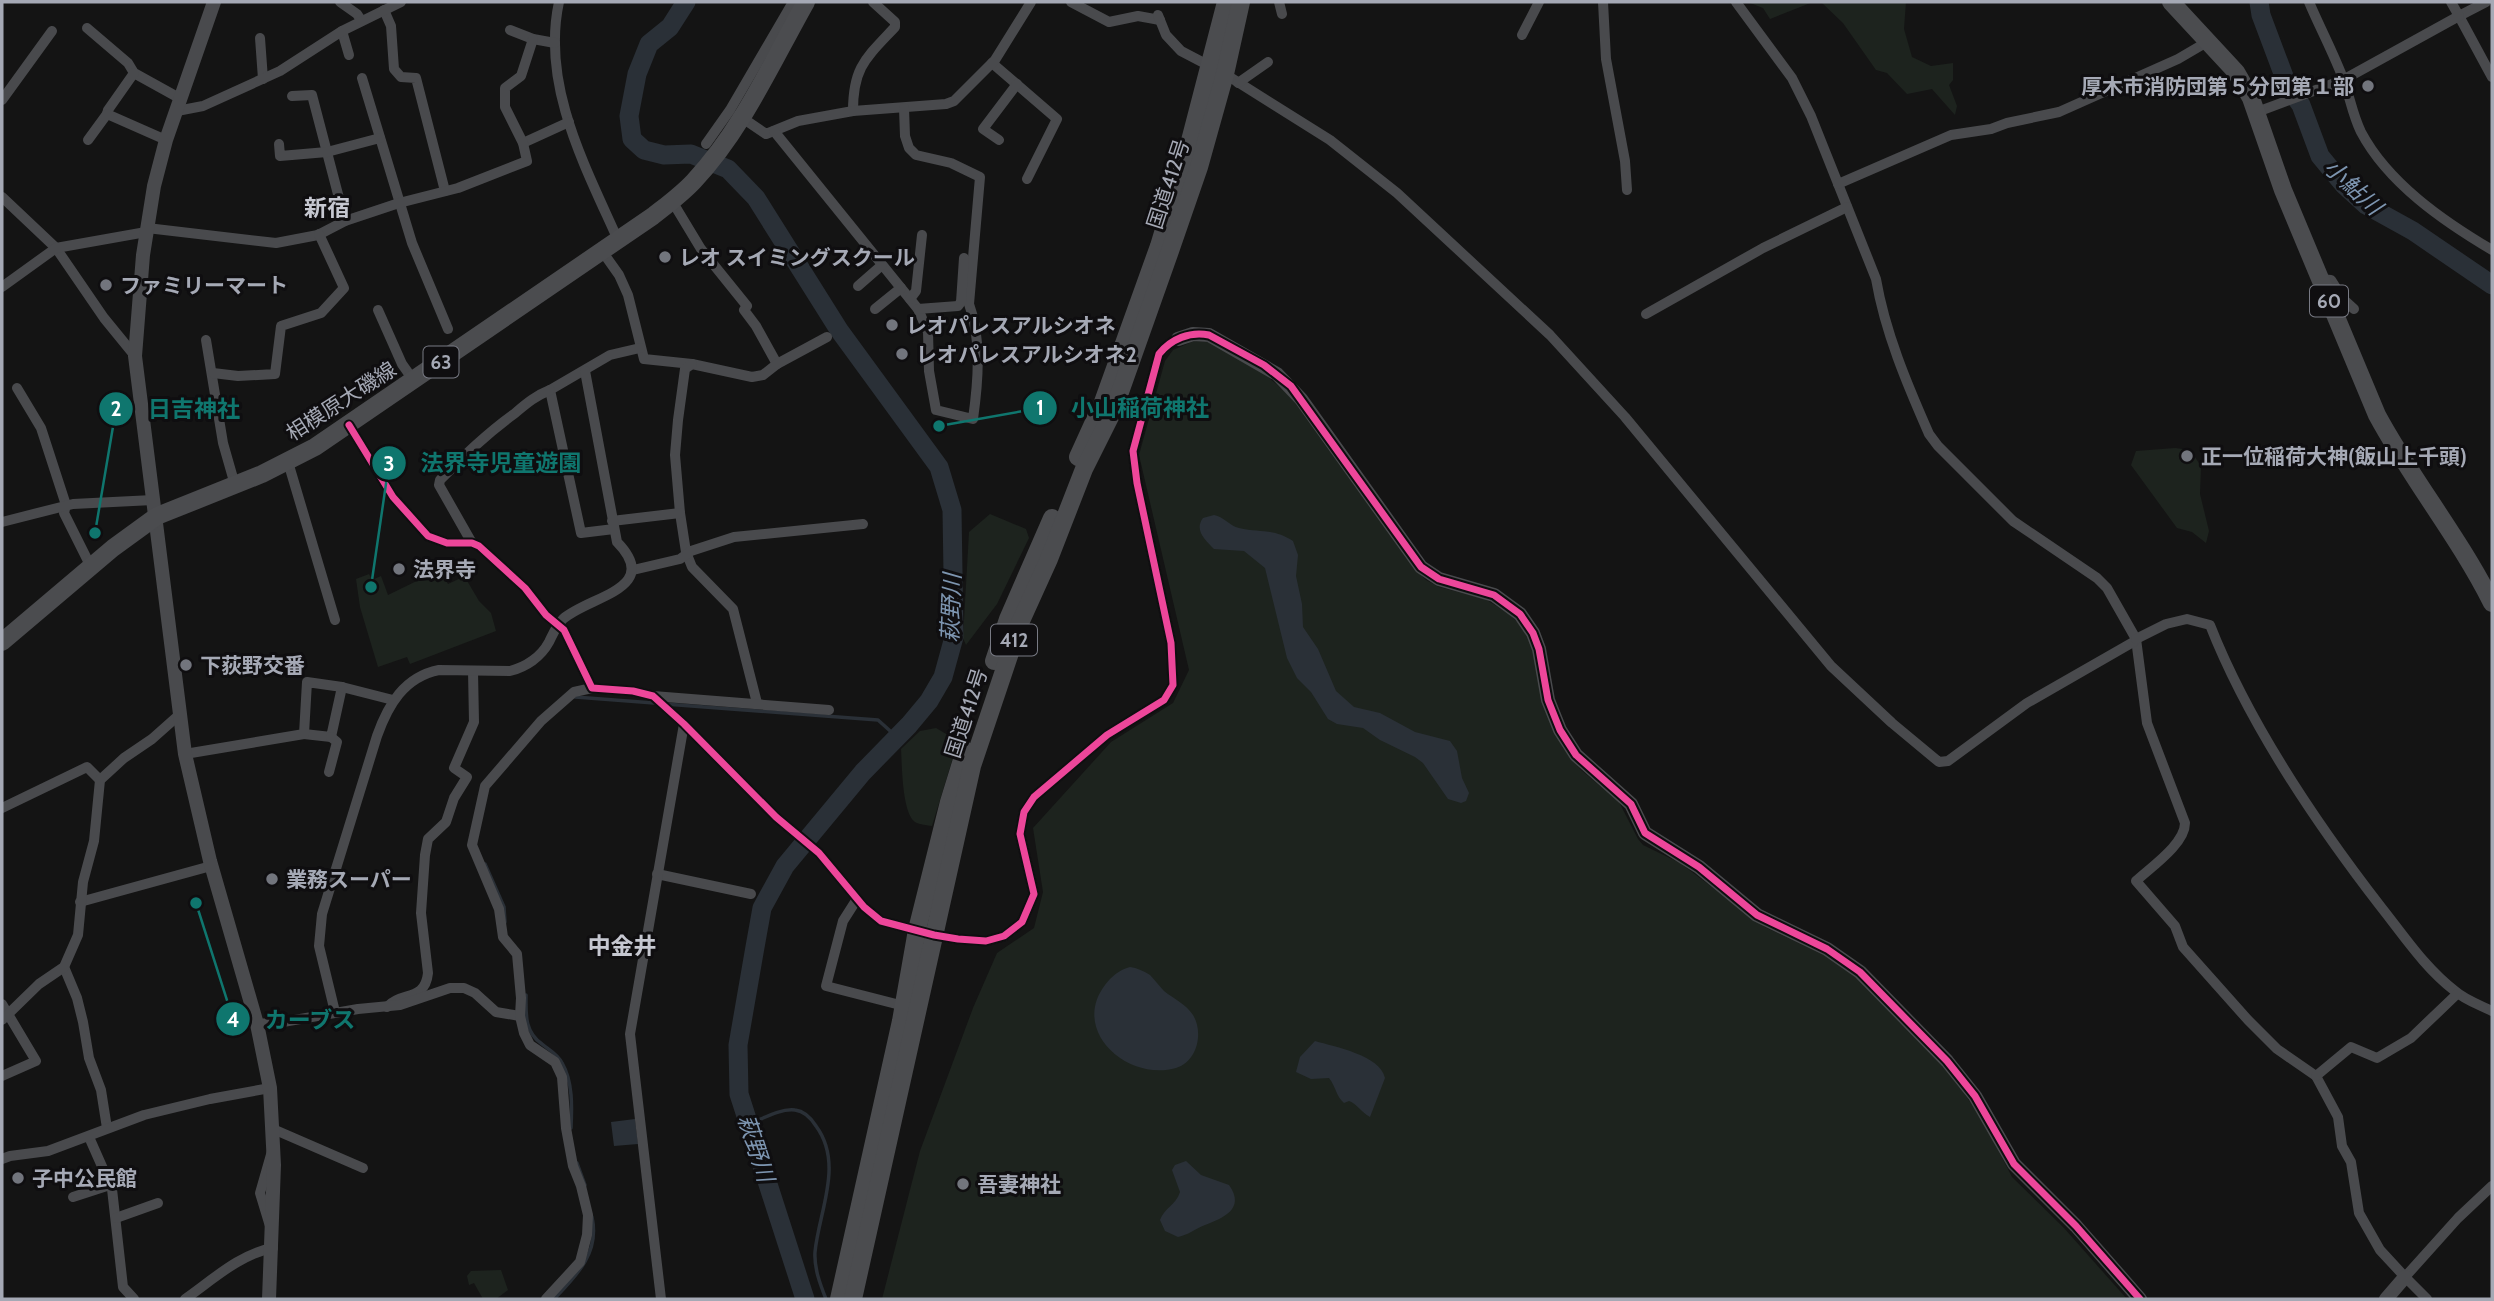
<svg xmlns="http://www.w3.org/2000/svg" width="2494" height="1301" font-family="Cabin,'Noto Sans JP',sans-serif">
<style>
.green{fill:#1d231e}
.water{fill:#2a3037}
.lines{fill:none;stroke-linecap:round;stroke-linejoin:round}
.stream{stroke:#2a3037;stroke-width:3.5}
.river{stroke:#2a3037;stroke-width:19}
.minor{stroke:#494a4d;stroke-width:10}
.tertiary{stroke:#494a4d;stroke-width:14}
.primary{stroke:#4b4c4f;stroke-width:18}
.trunk{stroke:#4b4c4f;stroke-width:18}
.cycleway-casing{stroke:#0f0e10;stroke-width:11}
.cycleway{stroke:#ed469a;stroke-width:7}
.poi-dot{fill:#72757d;stroke:#0f0e10;stroke-width:2.5}
.labels{text-anchor:middle;dominant-baseline:central;stroke-width:6;stroke-linejoin:round;paint-order:stroke}
.shield{fill:#0f0e10;stroke:#787a84;stroke-width:2}
.shield-label{font-size:19px;font-weight:bold;fill:#a5a9b5}
.poi-label{font-size:21px;font-weight:bold;fill:#a5a9b5;stroke:#0f0e10;text-anchor:start}
.street-label{font-size:21px;fill:#a5a9b5;stroke:#0f0e10}
.water-label{font-size:23px;font-style:italic;fill:#7d95b0;stroke:#0f0e10}
.neighbourhood-label{font-size:23px;font-weight:bold;fill:#c6c8d1;stroke:#0f0e10}
.leader{fill:none;stroke:#0f766e;stroke-width:2.5}
.callout-dot{fill:#0f766e;stroke:#0f0e10;stroke-width:2.5}
.mark-label{font-size:21px;text-anchor:middle;font-weight:bold;fill:#fff}
.callout-label{font-size:23px;text-anchor:middle;font-weight:bold;fill:#0f766e;stroke:#0f0e10;stroke-width:6;stroke-linejoin:round;paint-order:stroke}
</style>
<rect width="100%" height="100%" fill="#141414"/>
<g class="green">
<path d="M1748,2h65l-43,17 -7,-11z"/>
<path d="M1821,2h85l-2,27 8,28 19,9 22,-3v17l-4,5 8,21 -2,9 -23,-26 -25,5 -20,-21 -11,-3 -33,-47z"/>
<path d="M1194,341l14,1 57,32 29,26 121,169 11,11 13,7 46,12 26,16 15,17 8,22 10,54 19,40 18,22 38,32 19,37 5,6 37,18 85,64 61,29 31,22 91,94 16,21 19,28 29,56 52,51 63,71h-1245l38,-148 53,-143 24,-55 37,-25 9,-36 -10,-64 78,-86 62,-39 16,-33 -50,-215 26,-94 8,-11z"/>
<path d="M2175,448l15,2 11,16 -1,28 9,37 -3,12 -14,-11 -15,-4 -46,-63 5,-14z"/>
<path d="M990,514l36,15 3,9 -32,66 -31,41 -3,-7 6,-106z"/>
<path d="M433,573l10,3 5,8 15,-7 3,2 13,22 12,12 5,18 -86,33 -3,-7 -29,10 -18,-60 -4,-28 13,-5 3,6 9,-4 7,19z"/>
<path d="M936,728l22,13 -26,85c-5,-1 -12,-1 -17,-4 -13,-9 -13,-57 -14,-73l19,-18z"/>
<path d="M501,1270l7,20 -12,9h-13l-9,-16 -5,2 -2,-9 4,-5z"/>
</g>
<g class="water">
<path d="M1214,515c10,2 16,11 25,13 21,5 34,0 54,13l5,14 -2,21 6,28 1,23 15,22 18,42 18,16 26,6 35,19 35,9 7,10 5,27 7,15 -3,8 -5,2 -13,-4 -25,-36 -8,-6 -35,-17 -17,-12 -26,-4 -9,-5 -17,-27 -14,-14 -10,-20 -22,-90 -21,-17 -30,-2c-9,-9 -20,-19 -11,-31z"/>
<path d="M1130,967c7,1 14,4 20,8 5,5 9,11 14,16 10,8 22,13 29,24 11,18 4,47 -17,53 -48,14 -106,-37 -71,-83 7,-9 14,-15 25,-18z"/>
<path d="M1315,1041c20,6 65,14 70,37l-15,39c-9,-5 -13,-13 -21,-16l-5,2c-8,-7 -8,-16 -15,-25l-18,1 -15,-7 4,-15z"/>
<path d="M635,1119l3,25 -24,2 -3,-24z"/>
<path d="M1186,1161l15,14 28,10c17,24 -6,33 -24,40 -10,4 -17,10 -27,12l-13,-6 -5,-11c4,-12 16,-15 20,-28l-8,-22 3,-5z"/>
</g>
<g class="lines">
<g class="stream">
<path d="M575,697l79,6"/>
<path d="M665,704l213,16 20,18"/>
<path d="M485,864l19,43 1,15"/>
<path d="M526,995c0,18 -2,37 16,49 7,6 16,10 20,19 11,19 10,44 9,65"/>
<path d="M749,1124c13,-5 32,-16 46,-14 9,1 16,8 21,16 28,38 3,85 -1,126 -1,16 5,32 11,47"/>
<path d="M577,1163l8,22"/>
<path d="M554,1299c22,-23 46,-46 38,-82"/>
</g>
<g class="river">
<path d="M686,2l-16,25 -21,17 -12,30 -8,42 3,23 12,11 20,5 27,-1 37,15 28,29 83,132 100,137 13,43 2,127 -11,40 -14,24 -20,24 -46,47 -78,94 -23,42 -7,39 -17,98 1,49 66,205"/>
<path d="M2259,2l2,13 27,72 13,18 19,51 24,29 22,20 47,26 79,54"/>
</g>
<g class="minor">
<path d="M340,2l17,12 4,6"/>
<path d="M559,2c-18,83 26,164 59,238"/>
<path d="M1071,2l38,20 29,-6 22,4"/>
<path d="M1279,2l3,12"/>
<path d="M1603,2l3,57 19,102 2,29"/>
<path d="M1736,2l56,76 19,38 65,163c9,53 31,105 53,155l9,12 75,75 84,57 10,10 29,51 11,84 38,100c0,21 -34,44 -49,58l39,45 8,21 65,73 29,29 39,27 22,41 4,29 9,16 8,51 21,37 25,27"/>
<path d="M2309,2c11,26 25,52 35,79 6,17 9,35 17,51 27,51 82,89 131,118"/>
<path d="M2486,2l-27,14 33,61"/>
<path d="M384,10l7,16 3,43 7,8 15,1 29,113"/>
<path d="M1158,15l8,20 15,16 44,23 105,66 67,53 153,142 75,82 206,249 61,57 47,39 9,-1 79,-58 108,-62"/>
<path d="M87,28l41,35 6,10 47,26"/>
<path d="M510,30l23,9 22,4"/>
<path d="M342,31l7,24"/>
<path d="M1522,35l17,-33"/>
<path d="M260,38l3,41"/>
<path d="M992,63l65,56 -30,60"/>
<path d="M362,78l50,165 36,86"/>
<path d="M1238,83l30,-21"/>
<path d="M292,96l20,-1 33,126"/>
<path d="M2,100l50,-69"/>
<path d="M177,111l26,-5 77,-35 62,-40 59,-29"/>
<path d="M853,111c0,-44 13,-53 42,-84v-5l-22,-20"/>
<path d="M2257,112l86,-32 116,-64 -8,-14"/>
<path d="M107,114l1,-4 26,-37"/>
<path d="M741,117l25,17 32,-13 55,-10 93,-7 8,-3 41,-41 36,-58"/>
<path d="M774,131l144,178 10,23 1,39 7,39 37,9c5,-36 9,-80 -4,-115l11,-127 -29,-14 -35,-8 -7,-7 -4,-12 -1,-28"/>
<path d="M88,140l19,-26 59,26"/>
<path d="M999,140l-16,-11 34,-45"/>
<path d="M523,143l46,-21"/>
<path d="M279,144l1,12 47,-4 53,-14"/>
<path d="M706,144l24,-34 63,-108"/>
<path d="M1838,184l113,-49 40,-6 16,-6 52,-11 119,-53 29,-17"/>
<path d="M2,197l54,51 48,70 31,38"/>
<path d="M672,201l29,48 46,57 -3,4 12,16 21,38"/>
<path d="M147,228l129,15 42,-8 27,-14 54,-18 59,-15 69,-27 -4,-18 -18,-36v-19l16,-12 12,-37"/>
<path d="M602,251l17,24 9,20 16,64 48,5 60,13 11,-2 14,-11 50,-27"/>
<path d="M2320,279l11,1 12,19 11,10"/>
<path d="M858,286l24,-21"/>
<path d="M2,287l54,-39 90,-16"/>
<path d="M910,299l6,-8 6,-56"/>
<path d="M875,309l26,-21"/>
<path d="M918,309l40,-3 3,-4 3,-44"/>
<path d="M378,310l24,54 12,17"/>
<path d="M1646,314l117,-66 84,-41"/>
<path d="M206,340l17,103 12,42"/>
<path d="M692,364l-7,5 -7,51 -3,35 5,58 6,39 6,15 41,42 24,94"/>
<path d="M213,373l25,3 37,-2 6,-48 40,-13 23,-25 -25,-54"/>
<path d="M17,388l24,40 25,77 -2,8 27,54"/>
<path d="M349,425l44,72 35,39 19,7h25l7,3 46,42 21,27 18,15 28,58 41,3 20,5 31,28 92,93 43,36 45,54 17,14 53,14 24,4 28,2 18,-5 18,-14 12,-28 -14,-60 4,-22 10,-15 73,-62 57,-35 9,-15 -2,-42 -34,-160 -4,-32 26,-97 10,-10 9,-5"/>
<path d="M288,462l47,158"/>
<path d="M612,521l68,-8"/>
<path d="M2,522l71,-18 80,-4"/>
<path d="M614,529l-33,4 -31,-143 60,-35 30,-7"/>
<path d="M472,543l-33,-58 1,-5c24,-24 46,-46 74,-66 12,-10 21,-18 36,-24"/>
<path d="M633,570l47,-11 11,-8 43,-14 129,-13"/>
<path d="M2136,639l30,-15 21,-5 23,6c39,99 106,198 171,282 23,29 44,61 74,84 10,9 25,14 37,20"/>
<path d="M653,696l176,14"/>
<path d="M304,734l27,3 11,-50"/>
<path d="M185,754l119,-20 3,-52 35,5 51,13"/>
<path d="M329,772l8,-30 -6,-5"/>
<path d="M2,808l85,-41 13,13"/>
<path d="M657,874l94,20"/>
<path d="M857,899l-14,22 -17,65 78,20"/>
<path d="M80,902l131,-36"/>
<path d="M64,967l13,31 6,24 6,36 12,32 6,38"/>
<path d="M2,1004l34,57 -34,15"/>
<path d="M387,1007c14,-16 38,-5 41,-34l-7,-60 4,-58 3,-16 18,-17 8,-24 13,-21 -13,-9 20,-46 -1,-51"/>
<path d="M335,1012l-16,-66 3,-32 55,-178c11,-31 27,-59 62,-66l71,1c16,-4 31,-14 39,-29 4,-8 7,-16 14,-23 26,-23 100,-30 54,-77l-32,-171"/>
<path d="M2,1020l37,-36 25,-17 14,-32 5,-53 11,-41 6,-61 24,-22 28,-19 27,-24"/>
<path d="M257,1024l26,-2 75,-13 42,-4 50,-17h14l11,5 21,19 24,4"/>
<path d="M2316,1076l35,-29 26,11 34,-20 46,-44"/>
<path d="M273,1129l90,39"/>
<path d="M89,1137l23,52 11,98 11,12"/>
<path d="M2,1159l8,-3 38,-5 96,-36 66,-16 60,-11"/>
<path d="M73,1197l37,-12"/>
<path d="M116,1218l42,-15"/>
<path d="M270,1226l-10,-33 12,-42"/>
<path d="M185,1299c26,-18 56,-46 88,-51"/>
<path d="M546,1299l34,-37 7,-27 1,-20 -7,-29 -8,-20 -7,-38 -4,-51 -7,-15 -25,-17 -6,-12 -4,-17 1,-18 -4,-44 -14,-17 -4,-28 -27,-64 13,-59 56,-65 33,-29 18,-4"/>
<path d="M661,1299l-31,-265 54,-310"/>
<path d="M2427,1299l-22,-22 53,-59 34,-32"/>
</g>
<g class="tertiary">
<path d="M214,2l-48,138 -12,46 -11,69 -8,101 50,398 25,107 47,163 13,64 4,77 -5,134"/>
<path d="M1178,339l15,-5 16,1 68,39 24,25 120,168 18,12 55,16 26,19 13,19 6,16 9,51 12,30 16,25 55,49 14,29 54,34 58,48 70,34 33,23 87,89 28,35 39,68 62,62 64,73"/>
<path d="M2386,1299l19,-22"/>
</g>
<g class="primary">
<path d="M2171,2l65,70 15,26 32,92 94,225c35,65 82,122 115,188"/>
<path d="M2,642l111,-94 44,-32 105,-42 53,-27 338,-231c14,-11 29,-22 41,-35 48,-51 78,-119 112,-179"/>
</g>
<g class="trunk">
<path d="M1078,457l25,-55 56,-156 26,-86 41,-158"/>
<path d="M994,661l14,-42 44,-101"/>
<path d="M839,1299l62,-278 16,-91 32,-128 16,-52"/>
<path d="M853,1299l119,-533 48,-143 29,-64 35,-90 30,-60 56,-158 29,-84 26,-93 16,-72"/>
</g>
<g class="cycleway-casing">
<path id="cycleway" d="M349,425l44,72 35,39 19,7h25l7,3 46,42 21,27 18,15 28,58 41,3 20,5 31,28 92,93 43,36 45,54 17,14 53,14 24,4 28,2 18,-5 18,-14 12,-28 -14,-60 4,-22 10,-15 73,-62 57,-35 9,-15 -2,-42 -34,-160 -4,-32 26,-97c12,-15 31,-23 50,-19l55,30 27,21 130,181 18,12 55,16 26,19 13,19 6,16 9,51 12,30 16,25 55,49 14,29 54,34 58,48 70,34 33,23 87,89 28,35 39,68 62,62 64,73"/>
</g>
<use href="#cycleway" class="cycleway"/>
</g>
<g class="poi-dot">
<circle cx="2368" cy="86" r="7"/>
<circle cx="665" cy="257" r="7"/>
<circle cx="106" cy="285" r="7"/>
<circle cx="892" cy="325" r="7"/>
<circle cx="902" cy="354" r="7"/>
<circle cx="2187" cy="456" r="7"/>
<circle cx="399" cy="569" r="7"/>
<circle cx="186" cy="665" r="7"/>
<circle cx="272" cy="879" r="7"/>
<circle cx="18" cy="1178" r="7"/>
<circle cx="963" cy="1184" r="7"/>
</g>
<g class="labels">
<g class="shield">
<rect x="2310" y="285.5" width="38" height="31" rx="5"/>
<rect x="423.5" y="346.5" width="35" height="31" rx="5"/>
<rect x="991" y="624.5" width="46" height="31" rx="5"/>
</g>
<g class="shield-label">
<text x="2329" y="301">60</text>
<text x="441" y="362">63</text>
<text x="1014" y="640">412</text>
</g>
<g class="poi-label">
<text x="2354" y="86" text-anchor="end">厚木市消防団第５分団第１部</text>
<text x="679" y="257">レオ スイミングスクール</text>
<text x="120" y="285">ファミリーマート</text>
<text x="906" y="325">レオパレスアルシオネ</text>
<text x="916" y="354">レオパレスアルシオネ2</text>
<text x="2201" y="456">正一位稲荷大神(飯山上千頭)</text>
<text x="413" y="569">法界寺</text>
<text x="200" y="665">下荻野交番</text>
<text x="286" y="879">業務スーパー</text>
<text x="32" y="1178">子中公民館</text>
<text x="977" y="1184">吾妻神社</text>
</g>
<g class="street-label">
<text transform="translate(1168 184) rotate(-72)">国道412号</text>
<text transform="translate(341 401) rotate(-33)">相模原大磯線</text>
<text transform="translate(966 713) rotate(-72)">国道412号</text>
</g>
<g class="water-label">
<text transform="translate(2353 187) rotate(43)">小鮎川</text>
<text transform="translate(951 608) rotate(-88)">萩野川</text>
<text transform="translate(756 1148) rotate(72)">萩野川</text>
</g>
<g class="neighbourhood-label">
<text x="327" y="208">新宿</text>
<text x="622" y="946">中金井</text>
</g>
</g>
<path class="leader" d="M939 426L1040 408M95 533L116 409M371 587L389 463M196 903L233 1019"/>
<g class="callout-dot">
<circle cx="939" cy="426" r="7"/>
<circle cx="95" cy="533" r="7"/>
<circle cx="371" cy="587" r="7"/>
<circle cx="196" cy="903" r="7"/>
<circle cx="1040" cy="408" r="18"/>
<circle cx="116" cy="409" r="18"/>
<circle cx="389" cy="463" r="18"/>
<circle cx="233" cy="1019" r="18"/>
</g>
<g class="mark-label">
<text x="1040" y="415">1</text>
<text x="116" y="416">2</text>
<text x="389" y="471">3</text>
<text x="233" y="1027">4</text>
</g>
<g class="callout-label">
<text x="1140" y="416">小山稲荷神社</text>
<text x="194" y="417">日吉神社</text>
<text x="501" y="471">法界寺児童遊園</text>
<text x="310" y="1028">カーブス</text>
</g>
<rect width="2494" height="1301" fill="none" stroke="#a5a9b5" stroke-width="7"/>
</svg>
